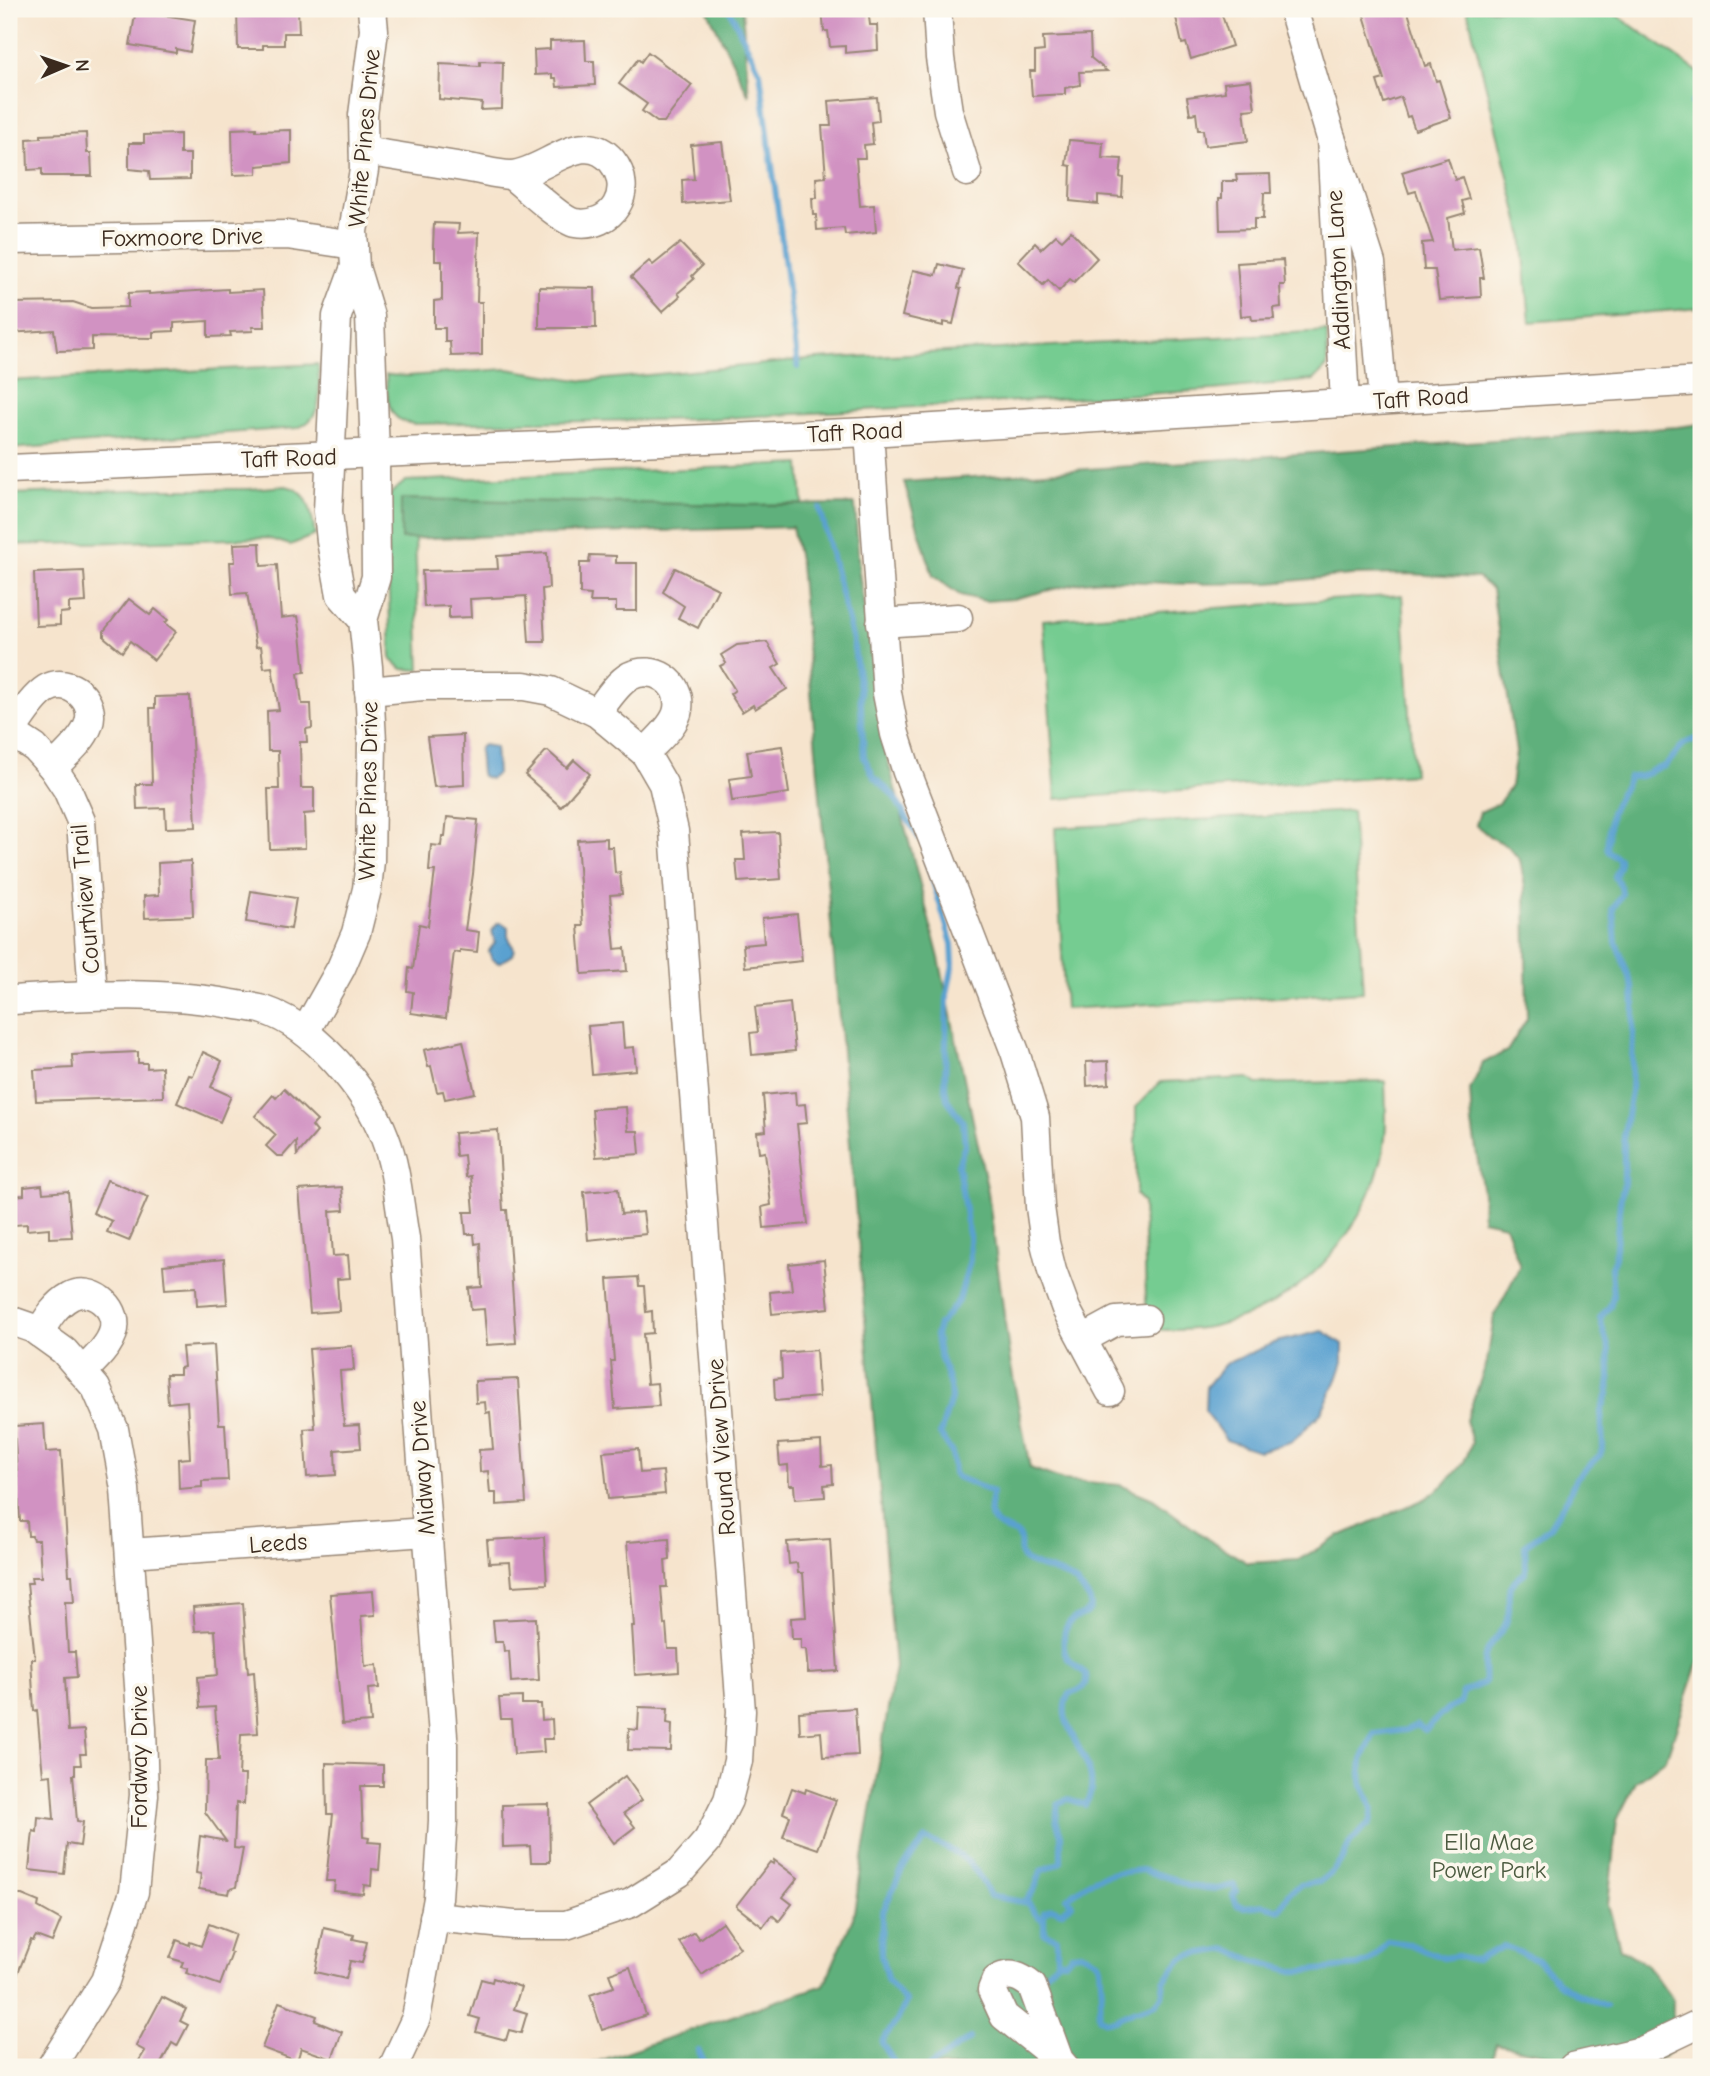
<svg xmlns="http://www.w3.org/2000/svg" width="1710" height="2076" font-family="'Comic Neue',sans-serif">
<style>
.green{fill:#74cc91;stroke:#587b58;stroke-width:2}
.forest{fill:#5fb07b;stroke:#4d6d4c;stroke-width:2}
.water{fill:#5aa1d0;stroke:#4a6677;stroke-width:2}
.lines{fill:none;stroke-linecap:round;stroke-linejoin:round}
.stream{stroke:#5aa1d0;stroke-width:6}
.building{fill:#d192c2}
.minor-casing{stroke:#988776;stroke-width:31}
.minor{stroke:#fff;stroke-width:28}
.labels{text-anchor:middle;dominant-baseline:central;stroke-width:7;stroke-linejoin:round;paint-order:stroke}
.street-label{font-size:24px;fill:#3b2a1e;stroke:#fbf7ec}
.park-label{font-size:24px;fill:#4c5b40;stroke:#fbf7ec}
</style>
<rect width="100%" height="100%" fill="#fbf7ec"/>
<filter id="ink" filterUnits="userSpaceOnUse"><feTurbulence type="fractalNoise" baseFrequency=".0143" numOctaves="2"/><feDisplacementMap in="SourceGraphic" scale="14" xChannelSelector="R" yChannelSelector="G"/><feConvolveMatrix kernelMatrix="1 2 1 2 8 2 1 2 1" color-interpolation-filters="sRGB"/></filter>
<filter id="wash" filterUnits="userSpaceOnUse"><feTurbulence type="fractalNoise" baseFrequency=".00686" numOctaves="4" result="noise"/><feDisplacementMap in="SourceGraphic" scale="28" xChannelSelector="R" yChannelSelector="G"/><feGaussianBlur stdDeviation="1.57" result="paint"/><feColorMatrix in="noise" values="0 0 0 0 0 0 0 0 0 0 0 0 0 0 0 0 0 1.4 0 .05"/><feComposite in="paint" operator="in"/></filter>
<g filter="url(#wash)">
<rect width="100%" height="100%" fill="#f6e4cd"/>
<g class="green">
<path d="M1467,9h141l93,65v234l-171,14 -8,-89z"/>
<path d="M1327,331v36l-13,13 -101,10 -507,29 -292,5c-29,-3 -26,-26 -28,-49l21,1 100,-7 78,12 232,-22z"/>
<path d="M318,364c1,24 8,54 -21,64l-288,21v-68z"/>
<path d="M800,464l3,40 -52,1 -350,33h14l5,132 -18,-1 -11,-10 -5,-154 6,-13 14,-11z"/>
<path d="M286,486c25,5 25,27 29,49l-25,10 -23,-7 -258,7v-51l153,-5h87z"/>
<path d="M1402,595l12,179 -358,25 -13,-179z"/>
<path d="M1352,811l11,181 -298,17 -10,-181z"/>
<path d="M1249,1078l8,6 128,-3c1,28 3,57 -5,84 -22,76 -82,139 -159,159 -24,7 -49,6 -74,6l-4,-128 -7,-7v-88l24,-25z"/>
</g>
<g class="forest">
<path d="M707,9h35l7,87z"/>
<path d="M1701,424v1231l-35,104 -30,23 -19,38 -9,84 12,44 26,16 27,36 -1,50 -23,17h-39l-115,-23 -3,23h-910l242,-82 29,-67 42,-251 -95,-1103 -8,-37 -391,12v-40l350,6 104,-1 4,69 25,172 55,213 49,234 22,169 20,107 33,12 57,5 33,14 56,41 39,23 50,-3 42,-24 85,-37 19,-14 20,-23 8,-19 -6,-23 21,-58 7,-45 26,-51 -15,-41 -23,-5 1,-27 -11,-69 -2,-34 13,-27 24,-12 20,-32 -2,-132 -5,-27 -12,-14 -19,-10 -13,-11 4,-13 18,-8 13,-18 5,-34 -24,-163 -14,-11 -69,-4 -58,1 -81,8 -83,1 -83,-4 -21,2 -70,17 -28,2 -25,-6 -27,-19 -29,-94 773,-55z"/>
</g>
<g class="water">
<path d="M483,745l12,2 2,27 -7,5 -8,-3 -1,-3 -2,-24z"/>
<path d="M498,923h4l6,4v9l6,13 -2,6 -13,8 -7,-4 -3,-8 6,-9 -3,-11z"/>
<path d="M1323,1331l20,13v18l-8,23 -15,29 -27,27 -34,10 -33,-11 -21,-29 1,-24 19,-23 51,-22z"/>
</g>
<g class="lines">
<g class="stream">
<path d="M729,9l31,63 38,295"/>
<path d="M1692,103l9,5"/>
<path d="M820,509l33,132 7,48 4,68 10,20 19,18 26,43"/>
<path d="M926,858l26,86 1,20 -6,30 -2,93 2,12 16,23 2,22 -7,21 11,70 1,25 -11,40 -20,25 -3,10 2,14 12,37 1,13 -11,35 12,19 2,20 3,4 35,15c-1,16 -9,25 11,36 4,3 12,4 15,7 6,8 -2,18 7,25 16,11 40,10 54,26 5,6 15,15 11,23 -3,6 -13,7 -18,11 -10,7 -11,31 -3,40 5,5 11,9 17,14 2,13 -6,17 -17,20 -21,35 42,71 16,111l-16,-6 -11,4 -2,17 5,15v27l-20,9 -6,17 -8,12 7,13 10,8v-9l8,-4 9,4 11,-8 -5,-6 27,-19 21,-6 27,-3 31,9 15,7 29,3 17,-4 2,6 -3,5 4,9 7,2 20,-2 16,5 10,-18 10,-7 19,-3 13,-10 12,-15 6,-15 20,-19 3,-15 -11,-24 -1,-11 1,-13 12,-26 32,-4 11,-5 8,5 21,-20 14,-7 3,-11 21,-9c2,-10 -2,-19 1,-27 4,-13 16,-21 21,-33 10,-26 -10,-30 20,-51l-1,-27 24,-17 19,-31 8,-19 24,-23 3,-9 -2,-35 7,-17 2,-16 -1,-28 -9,-32 10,-12 3,-10 -2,-29 4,-10 5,-55 4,-19v-49l7,-43 3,-85 -1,-18 -17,-46 -3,-33 9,-15 -1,-7 -6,-10 4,-10v-8l-11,-8 -1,-5 4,-34 18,-35c17,0 13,-2 26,-8 5,-2 7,-1 11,-4 15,-15 11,-22 35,-27"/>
<path d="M1044,1921v12l13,5v23"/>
<path d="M1045,1974l12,-13h9l6,-7 9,-1 17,8 2,6 2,26 -4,21 2,4 6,3 9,-1 18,-9 23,-7 6,-8 2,-15 17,-22 9,-4 37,-6 28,12 38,10h13l52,-5 12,-5 18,-20 21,3 34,14 14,-2 19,4 28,-14 34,14 20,22 20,12 27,12"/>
<path d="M698,2050l9,17"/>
<path d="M897,2067l-15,-24 1,-4 14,-18 9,-19 -18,-20 -7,-27 1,-42 22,-47 22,-27c38,16 46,20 64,57l38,7"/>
<path d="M929,2067l41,-29"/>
</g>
</g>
<g id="blocks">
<g class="building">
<path d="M136,9h21l-1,5 39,6 -5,32 -14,-3v4l-46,-8z"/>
<path d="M237,9h61l1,24h-15v12h-21v4h-25z"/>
<path d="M822,9h46l2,16h7l1,25 -33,3v-7l-15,1 -2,-16h-4z"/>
<path d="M1187,9h33l12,37 -41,13 -5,-16 -4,1 -7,-31z"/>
<path d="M1362,9h45l18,57 6,-2 5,17 3,-1 12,38 -36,12 -5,-14 -3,1 -6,-20 -17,6 -7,-22 7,-2z"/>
<path d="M1090,35l1,23 16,13 -28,1 1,13 -15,3v6l-33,2 -2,-25h5v-19l9,-1 -1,-14z"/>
<path d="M585,40l1,21h8l1,24 -38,2 -1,-9h-4v-4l-17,1 -1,-25 16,-1v-8z"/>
<path d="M648,52l44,33 -28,37h-7l-15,-11 5,-7 -28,-20 19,-25 3,3z"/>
<path d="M480,61l23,1 -1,47 -21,1 1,-7 -43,-4 1,-35 40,2z"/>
<path d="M1251,80l4,29 -11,1 4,31 -43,5 -2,-16h-5l-2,-17 -6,1 -3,-17 38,-5 -1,-9z"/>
<path d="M877,97l2,24 -8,1 2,22 -9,1 1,13h-9l4,48 14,-1 2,27 -31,3 -1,-7 -27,2 -1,-15h-3l-1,-17h5l-1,-20 10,-1 -4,-51h9l-2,-25z"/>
<path d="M256,128v3l35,-1v33l-34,3v8l-24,1 -1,-46z"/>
<path d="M86,133l1,20h4l1,23h-50v-7l-14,1 -1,-31 14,-1v-3z"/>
<path d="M180,134v20h10v25l-40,1 -1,-9 -20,-2v-26h15v-8z"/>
<path d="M1069,140l34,3 -1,15 20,1 -2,18 3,1 -1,19 -24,-2v9l-28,-3 1,-35 -5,-1z"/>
<path d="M722,142l8,58 -47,4 -1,-24 12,-1 -3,-34z"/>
<path d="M1448,158l7,22 7,-3 7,22 -7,2 3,12 -17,5 4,32 27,-3 5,31h-4l1,19 -42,3 -4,-30h-11l-2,-27 11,-1 -17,-51 -7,2 -7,-21z"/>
<path d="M1270,174l1,19h-7l-1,26h-9v10l-34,1 -1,-32h3v-17h15l-1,-6z"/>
<path d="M434,223l25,1 -1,9 21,-1 -2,70h5v53l-31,1 -1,-14h-5v-14h-11v-27l8,-1v-39h-7v-13h-2z"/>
<path d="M1071,231l26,27 -23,24 -4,-3 -11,12 -11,-11 -5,5 -25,-24 17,-18 6,6 15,-14 6,5z"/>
<path d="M680,243l22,23 -10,10 2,3 -16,14 2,3 -18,16 -31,-35 18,-16 4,4z"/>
<path d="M1283,260l2,25h-5l1,22 -8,1 1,11 -22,1 -1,-5 -10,1 -4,-53z"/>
<path d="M939,264l24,6 -5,18 3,1 -8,35 -10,-2v4l-41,-10 11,-46 23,5z"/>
<path d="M539,287l56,1 1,40h-57z"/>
<path d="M228,289v3l35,-2 2,37h-13l1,4 -23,1 1,4 -23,1v-16l-34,2v8l-21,1v6l-61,-1v13l-35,1 -3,-21 -45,3v-26l2,-1v-3l62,-1 18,6 37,-1v-14l21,-1v2z"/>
<path d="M260,543l1,23 16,-1 4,53 17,-2 3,18 4,38 -7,1 4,31h9l1,24 -6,1 1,13h-7l1,46h13v25l-10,1 1,34 -35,1 -2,-60h11l-1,-38h-10l-1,-40 12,-1 -7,-43 -8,1 -3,-22 -5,1 -9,-54 -15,1 -2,-32h5l-1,-18z"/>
<path d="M547,553l2,35 -7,1 3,53h-16l-3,-46 -56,3 1,18 -22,1v-12l-25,1 -2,-36 76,-2 -1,-13z"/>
<path d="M590,555l26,1v7h21v48h-21v-9h-26l1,-7 -11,-1v-31h9z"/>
<path d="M675,568l43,21 -20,39 -20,-10 6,-12 -21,-14z"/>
<path d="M84,571l2,31 -17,1v9l-9,1v12l-24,1 -2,-53z"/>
<path d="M129,599l21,16 5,-6 13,11 -3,3 11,9 -22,28 -24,-19 -8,11 -18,-15v-6z"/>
<path d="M767,642l13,22 -7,4 14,21 -32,20 -2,-4 -11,7 -12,-18 5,-4 -15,-24 6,-3 -5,-8 16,-10z"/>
<path d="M190,696l6,131 -30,1 -1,-20 -28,1 -1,-25h16l-2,-76h5v-11z"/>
<path d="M463,735l1,50 -30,2 -7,-50z"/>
<path d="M782,746l7,47 -57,8 -3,-22 22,-3 -4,-25z"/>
<path d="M548,751l19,17 7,-8 16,14 -29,33 -36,-32 20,-23z"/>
<path d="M447,817l31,3 -5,54 -8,56 14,2 -2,20 -17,-2v3l-6,-1 -8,66 -35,-5 2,-21 -6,-1 2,-23 4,1 6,-45 9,2 7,-55h-6l2,-26 10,1 1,-10h3z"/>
<path d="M778,832l3,47 -43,3 -2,-22h9l-2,-26z"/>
<path d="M607,838v9h6l2,26 5,-1 2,22 -12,1 5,54 10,-1 2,23 -45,3 -4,-48h5l-6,-86z"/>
<path d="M191,861l2,55 -48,2 -1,-22 15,-1 -1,-32z"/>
<path d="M251,891l45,7 -5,31 -45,-7z"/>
<path d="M797,914l5,47 -57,6 -2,-22 21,-2 -2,-25z"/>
<path d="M790,1003l5,48 -43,4 -2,-22 8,-1 -3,-25z"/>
<path d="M622,1023l2,25 10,-1 2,23 -44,4 -4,-48z"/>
<path d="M463,1041l12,52 -30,6 -2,-8 -6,1 -6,-26 -3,1 -4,-17z"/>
<path d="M138,1052v11h9v5l15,-1 1,30 -127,4 -2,-31 39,-2 -1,-13z"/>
<path d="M203,1052l19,9 -11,26 20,9 -11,26 -43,-19 12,-28 4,1z"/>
<path d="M1108,1061l1,23 -22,2 -1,-24z"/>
<path d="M284,1089l33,32 -5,5 5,6 -20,23 -1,-14 -13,15h-6l-11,-10 10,-11 -21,-19 18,-21 3,3z"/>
<path d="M795,1092l1,13 9,-1 2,19 -10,1 11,100 -44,4 -2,-21 9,-2 -6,-53 -6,1 -2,-21 9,-1 -3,-36z"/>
<path d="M626,1107l2,24h10l2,23 -44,3 -4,-48z"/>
<path d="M498,1130l5,80h4l9,133 -29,2 -3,-36 -13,1 -2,-22 13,-1 -2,-44 -5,1 -1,-10h-8l-2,-22h10l-3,-36 -5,1 -2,-22 -8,1 -2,-23z"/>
<path d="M107,1180l41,17 -19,44 -22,-9 5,-11 -19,-8z"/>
<path d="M42,1185l1,8 25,-2 4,46 -23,1v-10l-22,2v-6l-13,1 -2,-29 12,-1v-8z"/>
<path d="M342,1187l2,23 -14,1 3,45 15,-1 2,23 -13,1 2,32 -29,2 -11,-123z"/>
<path d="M618,1189l3,25 22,-2 3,22 -58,6 -4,-48z"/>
<path d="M224,1259l3,45 -30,2 -1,-19 -31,2 -2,-24z"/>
<path d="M824,1260l5,48 -57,6 -2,-22 22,-2 -3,-26z"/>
<path d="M638,1277l1,9h5l2,26 6,-1 1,22 -10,1 4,50 10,-1 2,23 -44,3 -4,-48h3l-6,-82z"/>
<path d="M214,1345l5,79h6l3,56 -26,1v6l-23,2 -1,-30 12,-1 -3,-57 -19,2 -2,-29h14v-6l4,-1 -2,-20z"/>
<path d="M352,1346l2,24 -14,1 4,55 15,-1 2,23 -26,2 1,25 -29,2 -3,-48 11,-1 -6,-79z"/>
<path d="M816,1350l3,47 -44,4 -1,-22 8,-1 -1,-25z"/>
<path d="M518,1379l8,124 -30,2v-12h-6l-2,-22 -8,1 -1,-22 14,-1 -3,-37 -4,1 -1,-11 -9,1 -1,-22z"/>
<path d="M44,1424l2,28 15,-1 8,124h3l2,27h-9l3,50h7l2,25 -12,1 3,53 16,-1 2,24h-6l1,11h-6v10h-2l4,46 6,1 -3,24 -13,-2 -3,30 -35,-4 4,-39 4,1 1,-15 16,2 -3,-44 -8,1 -6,-66 -3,1 -3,-52h4l-8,-76h5l-1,-6h10l-2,-37h-6l-1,-4h-4l-1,-15h-7l-6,-95z"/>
<path d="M821,1441l1,25 10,-1 1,19 -9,1 1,12 -30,2 -1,-14h-5l-1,-20 -8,1 -2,-22z"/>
<path d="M638,1449l2,24 23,-2 2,23 -57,5 -5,-47z"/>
<path d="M544,1537l3,47 -35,2 -2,-24 -21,1 -2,-23z"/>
<path d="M669,1539l1,21 -5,1 2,26h-6l3,38 2,-1 2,25h10l1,23 -44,3 -3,-49h2l-7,-84z"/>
<path d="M830,1539l8,132 -30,2 -2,-24h-5v-10h-9l-1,-21 15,-1 -3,-44h-5l-1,-10 -8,1 -2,-22z"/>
<path d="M373,1591l2,24 -14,1 4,50 12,-1 2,23 -11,1 3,33 -29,2 -12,-130z"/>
<path d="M243,1603l5,70 6,-1 4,61 -17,1 -2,41h6l-1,29 -8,-1 -2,45 9,1 -7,38 -6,2 -1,5 -30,-5 2,-15 -5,-1 4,-37 26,5 -21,-29 1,-52h13l-4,-53 -15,1 -2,-31 20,-2 -3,-45 -20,1 -2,-24z"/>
<path d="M536,1618l3,62 -28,2 -2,-31 -5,1 -1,-10h-8l-2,-22z"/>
<path d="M522,1697v7h19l1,16 10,-1 1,20h-10l1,13 -30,2 -3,-35h-10l-2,-21z"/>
<path d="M639,1707l29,1 -1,15 5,1 -1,27 -43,-1 1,-21 9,1z"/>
<path d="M855,1708l3,47 -35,2 -2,-25 -21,2 -1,-22z"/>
<path d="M326,1763l57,2v21h-22l2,51 6,1 -1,4 13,1 -2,27 -7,-1 -1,17 -7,-1 -1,9 -29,-3 1,-10h-9l7,-67h-6z"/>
<path d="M625,1776l17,24 -18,13 11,14 -21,16 -28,-38z"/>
<path d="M792,1788l13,5 1,-4 30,11 -18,49 -35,-12 7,-21 -7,-3z"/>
<path d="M549,1804l1,58h-19l-1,-16 -27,1 -1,-42z"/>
<path d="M774,1860l24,18 -15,19 9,7 -13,17 -7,-6 -9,12 -27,-21 34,-44 3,2z"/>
<path d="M15,1895h7l17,7 -1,5 23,13 -9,22 -16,-6 -3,5 -2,-1 -21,53 -1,-84z"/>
<path d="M722,1922l18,26 -38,27 -23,-33 15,-10 5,7z"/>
<path d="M209,1924l26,10 -6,18 3,1 -12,32 -34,-12 2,-4 -7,-2 2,-5 -13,-4 7,-18 12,5 1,-3 11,4z"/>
<path d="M324,1928l30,7 -1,4 14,3 -5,21 -12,-2 -4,18 -31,-7z"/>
<path d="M630,1967l16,48 -44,15 -12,-35 24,-8 -5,-13z"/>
<path d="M493,1978l28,9 -7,22 13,4 -6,20 -12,-3 -3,10 -30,-8 4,-13 -10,-3 11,-37 11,3z"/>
<path d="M162,1997l24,12 -6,12 8,4 -11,21 -5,-3 -13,24h-24l10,-16 -9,-5z"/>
<path d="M279,2002l38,14 -2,5 27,11 -10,27 -31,-11 -4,13 -35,-13z"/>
</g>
</g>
</g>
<g filter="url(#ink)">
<use href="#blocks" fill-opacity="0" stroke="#988776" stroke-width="2"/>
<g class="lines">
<g class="minor-casing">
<g id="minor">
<path d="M937,9l3,49 8,53 19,61"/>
<path d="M1293,9l38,129"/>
<path d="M364,151c35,6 70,11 105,17 13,2 29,7 42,7 34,-2 72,-49 101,-14 24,30 0,68 -37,62 -13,-2 -51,-38 -64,-48"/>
<path d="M9,240l278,-5 67,10"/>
<path d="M355,267l-18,49 -9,195 3,30 10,54 22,25"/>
<path d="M1345,403l-14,-265 40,125 12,137"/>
<path d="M869,432l18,261 8,41 12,38 108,280 20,65 5,90 5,36 7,28 14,38 44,82"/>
<path d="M9,469l860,-37 832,-51"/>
<path d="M881,623l77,-5"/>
<path d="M369,691l54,-5h101l27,5 46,22 48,40 18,31 11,47 67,880 -3,50 -10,39 -20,40 -29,33 -48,30 -65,22h-52l-80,-8"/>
<path d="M597,713c9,-12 20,-30 33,-37 23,-11 52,5 48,33 -2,16 -22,32 -33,44"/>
<path d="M9,731l26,17 18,20 14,21 14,32 12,174"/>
<path d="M11,731c10,-13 21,-33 35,-42 23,-14 52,12 42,37 -6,16 -23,29 -35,42"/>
<path d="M9,1000c74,-4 149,-10 223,4 10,2 22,3 32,6 50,16 103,80 121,128 12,31 14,67 20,100l38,498v85l-5,77 -22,120 -23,49"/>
<path d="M305,1032l36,-64 15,-35 11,-44 3,-28 2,-120 -4,-74 -5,-47 13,-43 -1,-123 -5,-138 -15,-49 -2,-36 11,-61 -1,-55 11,-85 -2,-21"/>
<path d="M9,1320l23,8 32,23 32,37 18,41 11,60 17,239 2,67 -10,97 -29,89 -54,86"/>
<path d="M39,1333c8,-14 17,-29 32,-37 20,-10 47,10 43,33 -3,16 -20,32 -32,43"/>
<path d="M1083,1339l33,-18 30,-2"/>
<path d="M130,1553l296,-21"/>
<path d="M1059,2060l-27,-74c-11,-9 -22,-15 -36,-6l-4,10 12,26 55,44 6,7"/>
<path d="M1573,2067l69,-16 59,-28"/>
</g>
</g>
<use href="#minor" class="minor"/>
</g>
</g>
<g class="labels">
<g class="street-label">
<text transform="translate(364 138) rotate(-85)">White Pines Drive</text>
<text transform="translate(182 237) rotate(-1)">Foxmoore Drive</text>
<text transform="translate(1338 270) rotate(-93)">Addington Lane</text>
<text transform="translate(1421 398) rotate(-4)">Taft Road</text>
<text transform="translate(855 432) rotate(-3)">Taft Road</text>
<text transform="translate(289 458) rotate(-2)">Taft Road</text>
<text transform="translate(368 791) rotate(-89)">White Pines Drive</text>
<text transform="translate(85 899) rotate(-95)">Courtview Trail</text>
<text transform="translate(721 1447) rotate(-94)">Round View Drive</text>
<text transform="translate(422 1468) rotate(-94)">Midway Drive</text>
<text transform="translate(278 1543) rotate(-4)">Leeds</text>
<text transform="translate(139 1757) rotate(-90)">Fordway Drive</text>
</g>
<g class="park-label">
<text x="1489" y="1842">Ella Mae<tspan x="1489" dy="28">Power Park</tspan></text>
</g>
</g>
<rect width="1710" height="2076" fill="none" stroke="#fbf7ec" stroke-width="35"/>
<g transform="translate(66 66) rotate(88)" stroke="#fbf7ec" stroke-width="5" paint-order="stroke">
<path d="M0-5L12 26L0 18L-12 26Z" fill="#3b2a1e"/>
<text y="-10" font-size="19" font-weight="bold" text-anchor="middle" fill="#3b2a1e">N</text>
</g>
</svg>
